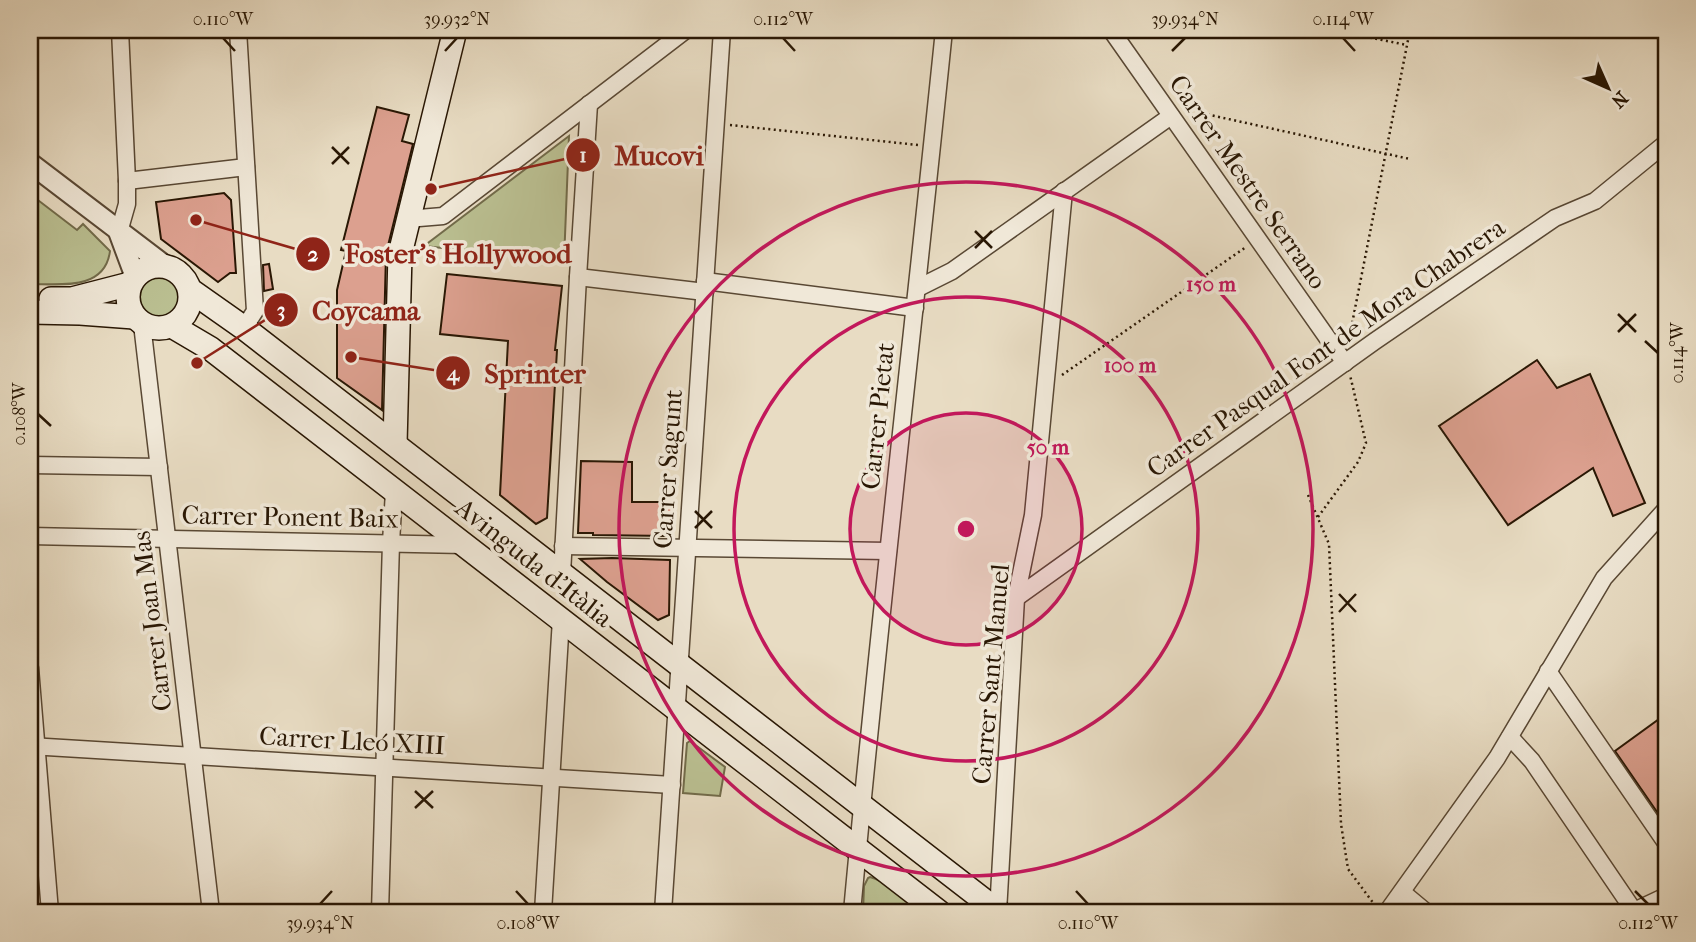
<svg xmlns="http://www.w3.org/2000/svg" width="1696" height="942" font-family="'IM FELL French Canon',serif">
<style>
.green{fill:#babf91;stroke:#726b4a;stroke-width:2}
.building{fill:#dca08f;stroke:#291704;stroke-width:2}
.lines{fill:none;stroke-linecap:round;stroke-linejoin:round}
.minor-casing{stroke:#594834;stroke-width:19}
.tertiary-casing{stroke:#594834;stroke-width:23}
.secondary-casing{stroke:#291704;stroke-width:26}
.path{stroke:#291704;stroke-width:2.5;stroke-dasharray:2 3.5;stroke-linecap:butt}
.minor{stroke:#f0e8d8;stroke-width:16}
.tertiary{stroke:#f0e8d8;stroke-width:19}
.secondary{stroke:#f0e8d8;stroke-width:23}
.ticks{fill:none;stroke:#291704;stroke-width:2.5}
.ring{fill:none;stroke:#c2185b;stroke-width:3.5}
.labels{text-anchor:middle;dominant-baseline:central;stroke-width:7;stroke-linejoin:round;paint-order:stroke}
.street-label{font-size:26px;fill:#291704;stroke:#f0e8d8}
.centre{fill:#c2185b;stroke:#f0e8d8;stroke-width:3.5}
.ring-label{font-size:21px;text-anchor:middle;font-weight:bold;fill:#c2185b;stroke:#f0e8d8;stroke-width:7;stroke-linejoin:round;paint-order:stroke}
.leader{fill:none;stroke:#8f2418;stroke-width:2.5}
.callout-dot{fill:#8f2418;stroke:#f0e8d8;stroke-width:2.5}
.mark-label{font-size:21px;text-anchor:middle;font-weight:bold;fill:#fff}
.callout-label{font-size:28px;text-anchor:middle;font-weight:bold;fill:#8f2418;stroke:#f0e8d8;stroke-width:7;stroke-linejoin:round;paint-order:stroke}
.neatline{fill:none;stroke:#291704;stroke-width:2.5}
.ticks-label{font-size:18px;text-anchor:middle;fill:#291704}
</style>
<rect width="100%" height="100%" fill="#e8dcc3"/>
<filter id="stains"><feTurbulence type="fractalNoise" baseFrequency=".00286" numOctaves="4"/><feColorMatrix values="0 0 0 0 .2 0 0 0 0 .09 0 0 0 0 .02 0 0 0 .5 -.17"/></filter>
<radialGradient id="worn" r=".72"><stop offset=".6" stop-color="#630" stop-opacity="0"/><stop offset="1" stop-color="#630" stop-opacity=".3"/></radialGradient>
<g class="green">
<path d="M569,136l-5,125 -140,-15z"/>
<path d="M30,194l47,36 6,-6 27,27c-5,40 -50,33 -80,33z"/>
<circle cx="160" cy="297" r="20"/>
<path d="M690,741l35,26 -5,29 -37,-3 4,-50z"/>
<path d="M870,877c14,3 39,24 48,35h-55l1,-26 4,-8z"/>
</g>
<g class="building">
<path d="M377,107l32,8 -7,26 11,3 -27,110 -4,156 -45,-32v-88l9,-39 -5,-1z"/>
<path d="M224,193l7,7 5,73h-6l-12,9 -57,-43 -5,-37z"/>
<path d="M269,264l4,25 -9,2 -1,-26z"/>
<path d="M447,274l115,12 -7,64h2l-10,168 -11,6 -36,-29 8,-154 -68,-7z"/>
<path d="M1537,360l20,28 33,-14 55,129 -32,13 -20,-48 -85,57 -69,-99z"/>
<path d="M581,461l51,1v40h42l-1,30 -4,4 -76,-1v-2h-15z"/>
<path d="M612,558l58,2 -1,55 -11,5 -51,-38 -27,-23z"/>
<path d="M1666,714v111l-51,-74z"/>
</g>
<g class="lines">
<g class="minor-casing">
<g id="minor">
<path d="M238,30l17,281 -11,17"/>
<path d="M1111,30l234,333"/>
<path d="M127,181l119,-14"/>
<path d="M407,219l36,-3 243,-186"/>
<path d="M119,232l8,-28v-23l-7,-151"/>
<path d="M578,277l127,15"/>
<path d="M705,281l210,27"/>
<path d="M918,288l34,-17 219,-155"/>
<path d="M142,324l69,588"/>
<path d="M30,465l129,2"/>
<path d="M30,536l434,9"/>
<path d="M563,546l325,5"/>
<path d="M562,574l16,-297 11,-173"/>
<path d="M1016,598l359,-257 180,-123 40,-17 71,-58"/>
<path d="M30,668l20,244"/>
<path d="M1548,671l118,172"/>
<path d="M1510,737l22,24 102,150"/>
<path d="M30,746l642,39"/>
<path d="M1402,892l24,20"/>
<path d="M380,912l11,-369 3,-52"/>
<path d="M543,912l18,-293"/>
<path d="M663,912l59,-882"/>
<path d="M852,912c27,-294 62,-588 92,-882"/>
<path d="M998,912l18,-314 17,-83 31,-324"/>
<path d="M1387,912l110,-154 107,-180 62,-69"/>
<path d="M1632,912l34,-16"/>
</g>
</g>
<g class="tertiary-casing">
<g id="tertiary">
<path d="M30,163l134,102"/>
<path d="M119,233l16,43"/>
</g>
</g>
<g class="secondary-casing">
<g id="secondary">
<circle cx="159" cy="297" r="31"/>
<path d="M190,290l54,38 755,584"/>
<path d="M51,299h21l58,-15"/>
<path d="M30,312l50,1 54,4"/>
<path d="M172,326l39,23 728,563"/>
<path d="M395,444l5,-190 55,-224"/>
</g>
</g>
<g class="path">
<path d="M1332,30l75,15"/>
<path d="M1191,114l10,-1 209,46"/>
<path d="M730,125l188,20"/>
<path d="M1349,339l61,-309"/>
<path d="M1062,375l184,-128"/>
<path d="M1308,495l21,49 12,280 7,45 26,35"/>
<path d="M1318,517l40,-55 8,-19 -16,-68"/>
</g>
<use href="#minor" class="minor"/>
<use href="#tertiary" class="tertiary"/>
<use href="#secondary" class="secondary"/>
</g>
<path class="ticks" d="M223,38l12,13M783,38l12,13M1343,38l12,13M445,51l12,-13M1172,51l13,-13M332,147l17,17M332,164l17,-17M975,231l17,17M975,248l17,-17M1618,314l18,18M1618,332l18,-18M1645,341l13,12M38,414l13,12M695,511l17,17M695,528l17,-17M1339,594l17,18M1339,612l17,-18M415,791l18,17M415,808l18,-17M516,891l12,13M1076,891l12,13M1635,891l13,13M320,904l12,-13"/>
<circle cx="966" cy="529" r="116" fill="#c2185b" fill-opacity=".12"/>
<g class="ring">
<circle cx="966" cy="529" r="116"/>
<circle cx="966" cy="529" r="232"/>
<circle cx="966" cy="529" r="347"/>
</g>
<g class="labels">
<g class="street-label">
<text transform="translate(1248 182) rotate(55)">Carrer Mestre Serrano</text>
<text transform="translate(1326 348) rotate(-35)">Carrer Pasqual Font de Mora Chabrera</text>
<text transform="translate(878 416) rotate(-84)">Carrer Pietat</text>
<text transform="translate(668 469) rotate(-86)">Carrer Sagunt</text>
<text transform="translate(290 517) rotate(1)">Carrer Ponent Baix</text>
<text transform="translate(534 563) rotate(38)">Avinguda d'Itàlia</text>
<text transform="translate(152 621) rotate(-97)">Carrer Joan Mas</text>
<text transform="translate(991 674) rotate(-85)">Carrer Sant Manuel</text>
<text transform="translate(352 741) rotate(3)">Carrer Lleó XIII</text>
</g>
</g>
<circle cx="966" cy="529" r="10" class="centre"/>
<g class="ring-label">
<text x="1211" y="291">150 m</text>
<text x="1130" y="372">100 m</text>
<text x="1048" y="454">50 m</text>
</g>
<path class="leader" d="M431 189L583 155M196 220L313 254M197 363L281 310M351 357L453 373"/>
<g class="callout-dot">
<circle cx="431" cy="189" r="7"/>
<circle cx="196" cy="220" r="7"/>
<circle cx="197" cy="363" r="7"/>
<circle cx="351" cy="357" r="7"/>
<circle cx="583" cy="155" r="18"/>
<circle cx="313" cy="254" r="18"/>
<circle cx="281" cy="310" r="18"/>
<circle cx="453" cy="373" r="18"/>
</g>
<g class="mark-label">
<text x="583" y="162">1</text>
<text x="313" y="261">2</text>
<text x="281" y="317">3</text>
<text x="453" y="380">4</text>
</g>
<g class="callout-label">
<text x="659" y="165">Mucovi</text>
<text x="458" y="263">Foster's Hollywood</text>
<text x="366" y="320">Coycama</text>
<text x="535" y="383">Sprinter</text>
</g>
<rect width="1696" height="942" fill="none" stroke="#e8dcc3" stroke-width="77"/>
<g transform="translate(1608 88) rotate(135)" stroke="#f0e8d8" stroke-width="5" paint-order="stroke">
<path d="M0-5L12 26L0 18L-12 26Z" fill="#291704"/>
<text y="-10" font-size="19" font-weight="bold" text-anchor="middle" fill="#291704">N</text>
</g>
<rect x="38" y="38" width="1620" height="866" class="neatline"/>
<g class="ticks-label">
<text x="223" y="25">0.110°W</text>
<text x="457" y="25">39.932°N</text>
<text x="783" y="25">0.112°W</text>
<text x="1185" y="25">39.934°N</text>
<text x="1343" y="25">0.114°W</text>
<text transform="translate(1677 353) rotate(-90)" y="6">0.114°W</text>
<text transform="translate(19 414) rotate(-90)" y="6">0.108°W</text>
<text x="320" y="929">39.934°N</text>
<text x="528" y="929">0.108°W</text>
<text x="1088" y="929">0.110°W</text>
<text x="1648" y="929">0.112°W</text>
</g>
<rect width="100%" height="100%" filter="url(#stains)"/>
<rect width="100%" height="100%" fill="url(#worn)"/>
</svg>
